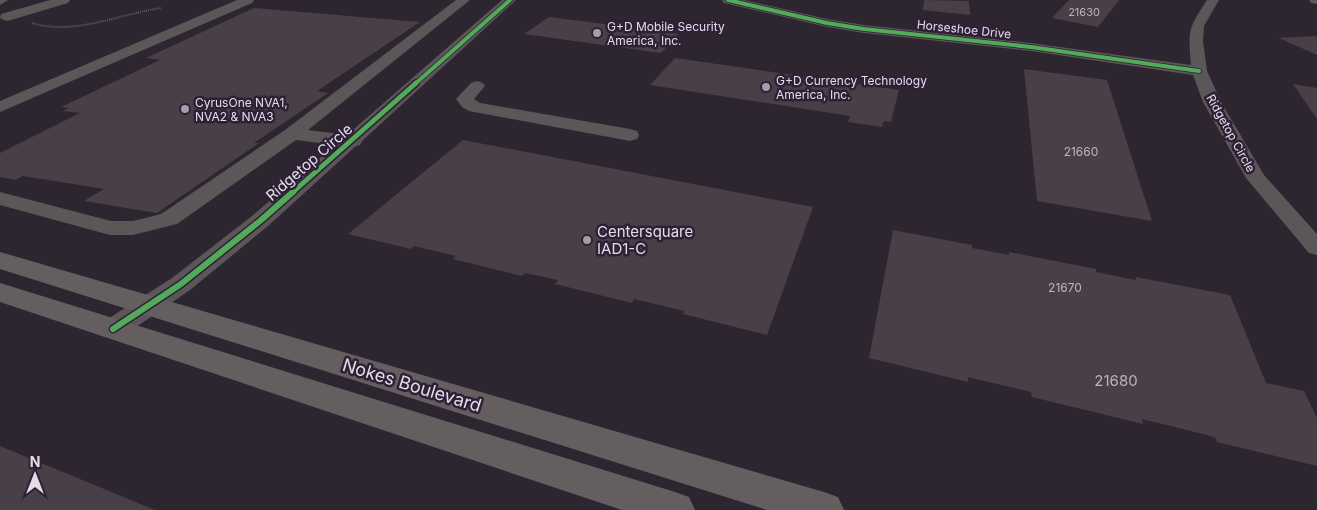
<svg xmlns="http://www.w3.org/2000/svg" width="1317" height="510" font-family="Inter,sans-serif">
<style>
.building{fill:#483f47}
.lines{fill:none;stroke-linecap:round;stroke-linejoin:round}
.path{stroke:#5e5a5d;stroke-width:2;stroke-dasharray:1 1;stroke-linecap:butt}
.minor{fill:#5b5657;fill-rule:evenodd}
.major{fill:#655e61;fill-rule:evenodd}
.cycleway-far2-casing{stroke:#2e2136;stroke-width:5.5}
.cycleway-far1-casing{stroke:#2e2136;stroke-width:8}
.cycleway-casing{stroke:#2e2136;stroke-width:9}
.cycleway-far2{stroke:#51ab58;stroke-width:4}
.cycleway-far1{stroke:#51ab58;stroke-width:5}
.cycleway{stroke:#51ab58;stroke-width:6}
.poi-dot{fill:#a49ca9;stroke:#2e2136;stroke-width:2}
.labels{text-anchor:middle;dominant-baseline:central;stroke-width:5;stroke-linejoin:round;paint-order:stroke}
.far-number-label{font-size:11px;fill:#bdb4c0}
.far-poi-label{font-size:12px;fill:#e4dbe9;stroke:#2e2136;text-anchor:start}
.far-street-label{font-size:12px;fill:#e4dbe9;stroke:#2e2136}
.number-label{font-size:12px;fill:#bdb4c0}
.street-label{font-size:15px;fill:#e4dbe9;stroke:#2e2136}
.poi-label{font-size:15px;fill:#e4dbe9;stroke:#2e2136;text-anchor:start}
.near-number-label{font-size:15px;fill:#bdb4c0}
.near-street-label{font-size:18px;fill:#e4dbe9;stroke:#2e2136}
</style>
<rect width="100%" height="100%" fill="#2d2631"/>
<g class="building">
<path d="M924,0l45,1 1,14 -47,-5z"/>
<path d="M1069,0h50l-21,27 -46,-9z"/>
<path d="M254,8l166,14 -103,69 11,2 -74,50h5l-102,70 -73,-12 20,-12 -81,-13 -8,4 -15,-3v-24l80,-40 -17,-2 6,-3 -8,-1 99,-47 -14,-2z"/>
<path d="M549,17l88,11 42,6 -18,19 -137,-19z"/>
<path d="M1317,36v19l-38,-17z"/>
<path d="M675,58l224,32 -8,32 -7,-1 -2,6 -34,-5 2,-6 -200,-31z"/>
<path d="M1024,69l83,11 45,141 -115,-20z"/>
<path d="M1293,84l24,4v31z"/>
<path d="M463,140l350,67 -46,128 -84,-21 1,-3 -50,-12 -2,4 -77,-19 3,-4 -33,-7 -3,3 -69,-17 3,-3 -42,-10 -3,3 -63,-15z"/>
<path d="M893,230l79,15v3l37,7v-3l87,17v3l40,8v-3l94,18 36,88 38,8 13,27v48l-100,-24 -2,-5 -73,-18 1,5 -111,-27 -1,-5 -63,-15v5l-99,-24z"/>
<path d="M0,446l155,64h-155z"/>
</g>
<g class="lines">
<path class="path" d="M32,23c42,13 87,-9 129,-15"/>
<g class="minor">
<path d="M0,0h8l-8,5z"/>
<path d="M50,0h20l-2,3 -57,17 -5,1 -6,-3 1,-4z"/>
<path d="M237,0h17l-2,3 -252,109v-11z"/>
<path d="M456,0h14l-162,130 39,5 155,-135h14l-154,141 -2,4 -4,1 -88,80 -78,64 -67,46 -10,2 -10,-2 -3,-7 3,-7 69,-44 80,-62 83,-71 -39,-5 -119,84 -44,11h-23l-110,-30v-13l111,29h22l28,-7 124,-84z"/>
<path d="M722,0h22l83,19 37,6 167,18 160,22c-3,-35 -3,-36 16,-65h12l-15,26 -1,15 4,30 14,31 43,73 53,59v21l-8,-2 -63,-75 -43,-76 -10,-27 -162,-24 -167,-18 -37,-6 -103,-24z"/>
<path d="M1309,0h8v4l-6,-1z"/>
<path d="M477,81l6,2 2,3 -11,13 6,4 150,26 7,2 2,4 -2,4 -7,2 -161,-30 -7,-4 -6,-8 15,-16z"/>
</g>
<g class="major">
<path d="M0,252l824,240 14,5 6,13h-77l-767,-241z"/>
<path d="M0,283l675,209 14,5 6,13h-73l-622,-208z"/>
</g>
<g class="cycleway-far2-casing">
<g id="cycleway-far2">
<path d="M728,0l99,23 37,6 167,18 168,24"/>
<path d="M415,84l95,-84"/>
</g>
</g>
<g class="cycleway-far1-casing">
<path id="cycleway-far1" d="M293,192l123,-109"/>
</g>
<g class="cycleway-casing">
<path id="cycleway" d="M113,329l68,-45 79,-63 34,-30"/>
</g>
<use href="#cycleway-far2" class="cycleway-far2"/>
<use href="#cycleway-far1" class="cycleway-far1"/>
<use href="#cycleway" class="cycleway"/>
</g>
<g class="poi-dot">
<circle cx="597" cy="33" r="5"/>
<circle cx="766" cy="87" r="5"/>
<circle cx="185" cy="109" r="5"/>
<circle cx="587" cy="240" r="5"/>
</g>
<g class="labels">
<g class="far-number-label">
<text x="1084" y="12">21630</text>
</g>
<g class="far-poi-label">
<text x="607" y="26">G+D Mobile Security<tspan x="607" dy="14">America, Inc.</tspan></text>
<text x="776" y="80">G+D Currency Technology<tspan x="776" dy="14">America, Inc.</tspan></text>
<text x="195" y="102">CyrusOne NVA1,<tspan x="195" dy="14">NVA2 &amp; NVA3</tspan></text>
</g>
<g class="far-street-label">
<text transform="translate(964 29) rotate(6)">Horseshoe Drive</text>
<text transform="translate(1231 133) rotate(61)">Ridgetop Circle</text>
</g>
<g class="number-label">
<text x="1081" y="151">21660</text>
<text x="1065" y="287">21670</text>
</g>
<g class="street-label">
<text transform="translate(309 162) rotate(-41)">Ridgetop Circle</text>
</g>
<g class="poi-label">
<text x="597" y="231">Centersquare<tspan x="597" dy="17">IAD1-C</tspan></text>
</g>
<g class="near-number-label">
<text x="1116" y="380">21680</text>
</g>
<g class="near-street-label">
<text transform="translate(412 385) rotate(17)">Nokes Boulevard</text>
</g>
</g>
<g transform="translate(35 475)" stroke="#2e2136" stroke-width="4" paint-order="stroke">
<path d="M0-4L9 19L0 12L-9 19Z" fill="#e4dbe9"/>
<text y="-8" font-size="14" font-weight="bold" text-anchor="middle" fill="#e4dbe9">N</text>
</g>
</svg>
